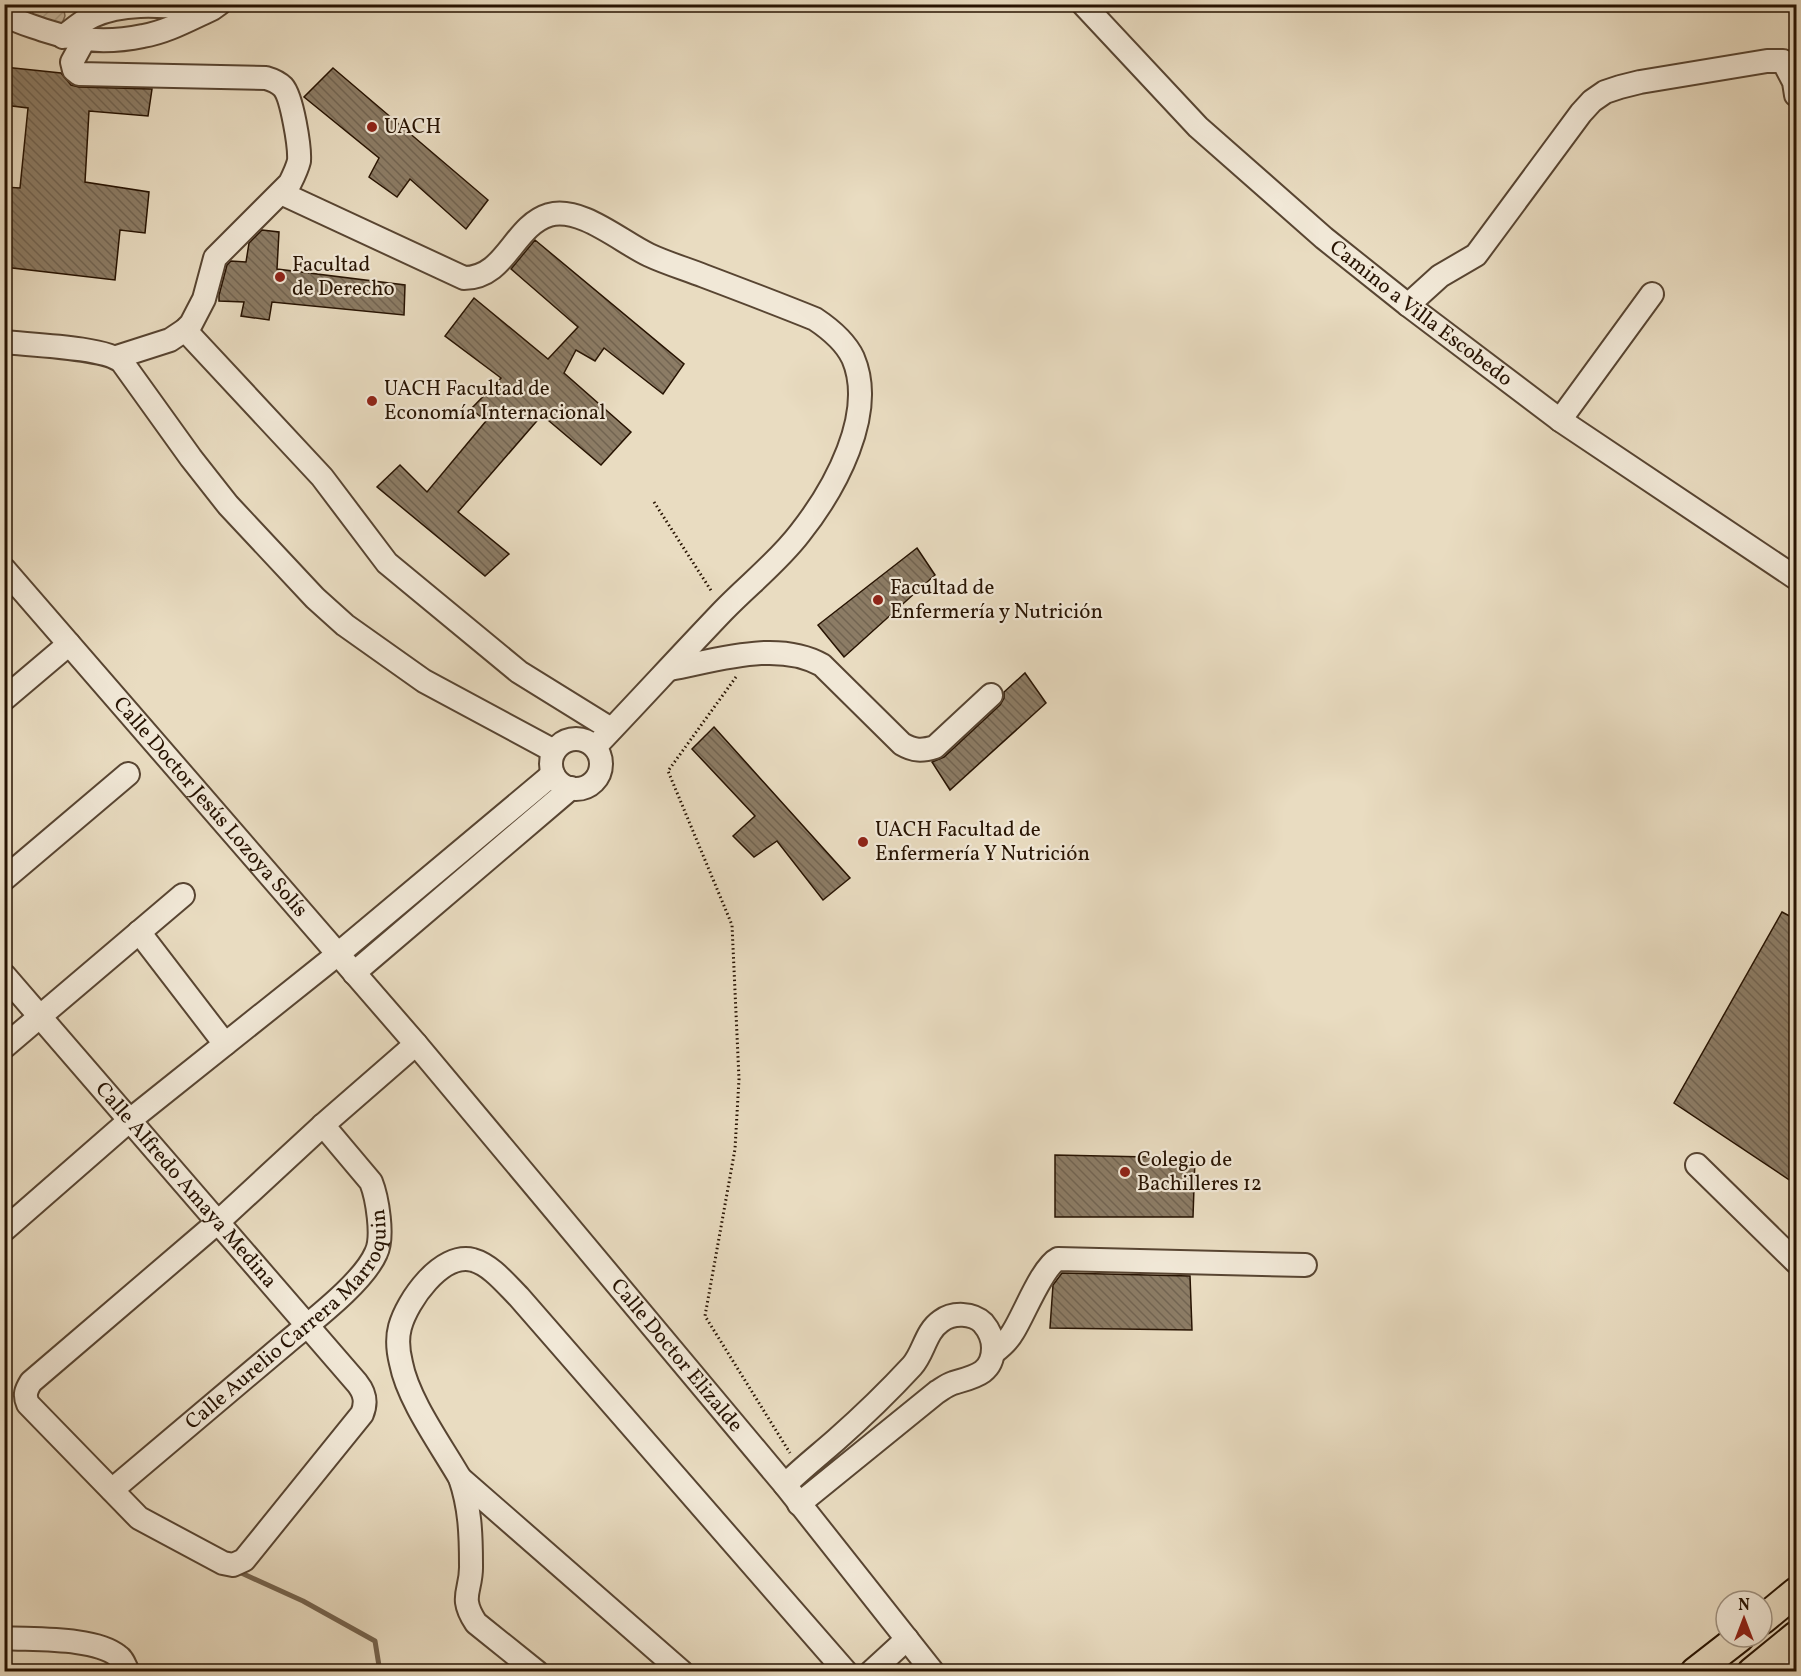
<svg xmlns="http://www.w3.org/2000/svg" width="1801" height="1676" font-family="Vollkorn,serif">
<style>
.garden{fill:url(#garden-furrows);stroke:#786652;stroke-width:1.5}
.lines{fill:none;stroke-linecap:round;stroke-linejoin:round}
.stream{stroke:#74634e;stroke-width:5}
.building{fill:url(#building-back-hatch);stroke:#271302;stroke-width:1.5}
.minor-casing{stroke:#584532;stroke-width:26}
.major-casing{stroke:#271302;stroke-width:32}
.path{stroke:#271302;stroke-width:3;stroke-dasharray:1.5 3;stroke-linecap:butt}
.minor{stroke:#f1e8d7;stroke-width:22}
.major{stroke:#e9dcc1;stroke-width:28}
.poi-dot{fill:#8f2418;stroke:#f1e8d7;stroke-width:2}
.labels{text-anchor:middle;dominant-baseline:central;stroke-width:4.5;stroke-linejoin:round;paint-order:stroke}
.poi-label{font-size:21px;fill:#271302;stroke:#f1e8d7;text-anchor:start}
.street-label{font-size:21px;fill:#271302;stroke:#f1e8d7}
</style>
<defs>
<pattern id="garden-furrows" width="10" height="10" patternUnits="userSpaceOnUse" patternTransform="scale(1.5)"><rect width="10" height="10" fill="#c8baa1"/><path d="M-1 1l2-2M0 10L10 0M9 11l2-2" fill="none" stroke="#ac9f89"/></pattern>
<pattern id="building-back-hatch" width="6" height="6" patternUnits="userSpaceOnUse" patternTransform="scale(1.5)"><rect width="6" height="6" fill="#8c7c65"/><path d="M-1 5l2 2M0 0l6 6M5-1l2 2" fill="none" stroke="#726451"/></pattern>
</defs>
<rect width="100%" height="100%" fill="#e9dcc1"/>
<filter id="stains"><feTurbulence type="fractalNoise" baseFrequency=".00333" numOctaves="4"/><feColorMatrix values="0 0 0 0 .2 0 0 0 0 .09 0 0 0 0 .02 0 0 0 .5 -.17"/></filter>
<radialGradient id="worn" r=".72"><stop offset=".6" stop-color="#630" stop-opacity="0"/><stop offset="1" stop-color="#630" stop-opacity=".3"/></radialGradient>
<path class="garden" d="M22,5h41l2,11 -4,10 -24,-1 -6,-17z"/>
<g class="lines">
<path class="stream" d="M237,1571l66,30 72,40 5,31"/>
</g>
<g class="building">
<path d="M4,67l57,6 10,12 8,2 73,2 -4,27 -59,-5 -4,71 64,10 -4,41 -25,-3 -5,50 -111,-13v-80l16,1 8,-80 -24,-3z"/>
<path d="M333,68l155,132 -22,29 -56,-50 -13,18 -28,-20 10,-19 -75,-61z"/>
<path d="M262,230l17,2 -2,37 128,16 -1,30 -132,-13 -3,18 -28,-4 3,-14 -25,-1v-6l8,-30 4,-4 15,1 3,-19z"/>
<path d="M535,240l149,124 -21,30 -59,-46 -9,13 -19,-11 -12,23 67,59 -30,33 -59,-50 -84,97 51,42 -24,22 -108,-89 23,-22 27,27 59,-71 -15,-12 30,-31 -56,-42 29,-38 74,61 30,-32 -67,-58z"/>
<path d="M917,548l18,27 -91,82 -26,-32z"/>
<path d="M1025,673l21,30 -96,87 -18,-28 12,-5 56,-52 4,-7v-6z"/>
<path d="M714,727l136,151 -27,22 -46,-59 -23,16 -21,-21 22,-20 -63,-67z"/>
<path d="M1782,912l15,8v265l-123,-82z"/>
<path d="M1055,1155l140,3 -2,59h-138z"/>
<path d="M1062,1273l128,3 2,54 -142,-2 3,-43z"/>
</g>
<g class="lines">
<g class="minor-casing">
<g id="minor">
<path id="s1" d="M1083,4l115,123 126,111 84,67 152,115 236,158"/>
<path d="M4,14c12,8 25,11 39,16 32,11 67,13 100,6 24,-4 47,-17 69,-27l7,-5"/>
<path d="M63,37c9,-7 19,-16 30,-21 34,-16 79,-9 115,-7"/>
<path d="M84,40l-12,22 2,8 5,4 187,4c7,2 12,4 17,9 9,10 17,60 16,74 -2,8 -5,14 -9,22l-75,75 -11,41 -13,25 -6,6 -15,10 -53,17"/>
<path d="M281,193l183,85c42,0 49,-52 85,-63 32,-9 72,27 100,40 17,8 37,14 55,21 37,14 74,28 111,43 15,10 30,22 38,39 24,56 -19,132 -53,175 -22,29 -52,52 -77,78 -43,45 -85,91 -128,136"/>
<path d="M1408,305l32,-29 36,-21 105,-142 11,-12 13,-9 15,-5 20,-5 127,-21h16l11,21 2,13"/>
<path d="M185,330l137,147 65,86 132,109 92,57"/>
<path d="M4,342c26,3 101,5 118,20l69,96 37,47 87,93 30,27 79,56 130,70"/>
<path d="M1560,420l92,-126"/>
<path id="s2" d="M4,569l412,475 369,441 148,187"/>
<path d="M670,669c48,-9 108,-29 152,-4l80,79c12,7 20,7 33,3l56,-52"/>
<path d="M4,699l65,-55"/>
<circle cx="576" cy="764" r="25"/>
<path d="M4,879l124,-105"/>
<path d="M139,932l86,112"/>
<path d="M354,973l217,-185"/>
<path id="s3" d="M4,975l353,408c8,10 10,19 5,31l-118,146 -11,5 -10,-2 -84,-45 -111,-114c-4,-9 -2,-14 3,-22l187,-160 105,-97 93,-81"/>
<path d="M4,1047l179,-152"/>
<path d="M1697,1165l99,97"/>
<path d="M4,1230l126,-110 208,-166 215,-180"/>
<path d="M993,1353c8,-6 15,-12 20,-21 11,-17 29,-65 45,-73l247,6"/>
<path d="M460,1478l222,194"/>
<path d="M785,1485c16,-16 34,-30 51,-45 26,-23 52,-48 76,-74 12,-13 13,-34 29,-45 12,-9 32,-8 42,2 6,7 10,16 10,25 0,26 -20,29 -40,35 -6,2 -11,6 -16,9l-138,112"/>
<path id="s4" d="M112,1490c58,-49 116,-98 174,-147 26,-22 77,-60 90,-90 8,-16 1,-56 -5,-71l-48,-57"/>
<path d="M4,1638c30,2 91,-1 114,18 5,3 7,10 10,16"/>
<path d="M1780,1648l16,21"/>
<path d="M537,1672l-61,-49c-18,-27 -4,-32 -5,-58 0,-31 -1,-58 -11,-87 -19,-33 -52,-78 -59,-115 -3,-12 -4,-25 -1,-36 7,-26 41,-75 73,-67 18,5 33,24 46,37l327,375"/>
<path d="M871,1672l36,-33"/>
</g>
</g>
<g class="major-casing">
<g id="major">
<path d="M1762,1620l34,-28"/>
<path d="M1695,1672l45,-35"/>
<path d="M1752,1672l44,-36"/>
</g>
</g>
<g class="path">
<path d="M654,502l58,90"/>
<path d="M736,677l-68,94 64,154 7,154 -4,70 -30,167 85,137"/>
</g>
<use href="#minor" class="minor"/>
<use href="#major" class="major"/>
</g>
<g class="poi-dot">
<circle cx="372" cy="127" r="6"/>
<circle cx="280" cy="277" r="6"/>
<circle cx="372" cy="401" r="6"/>
<circle cx="878" cy="600" r="6"/>
<circle cx="863" cy="842" r="6"/>
<circle cx="1125" cy="1172" r="6"/>
</g>
<g class="labels">
<g class="poi-label">
<text x="384" y="127">UACH</text>
<text x="292" y="265">Facultad<tspan x="292" dy="24">de Derecho</tspan></text>
<text x="384" y="389">UACH Facultad de<tspan x="384" dy="24">Economía Internacional</tspan></text>
<text x="890" y="588">Facultad de<tspan x="890" dy="24">Enfermería y Nutrición</tspan></text>
<text x="875" y="830">UACH Facultad de<tspan x="875" dy="24">Enfermería Y Nutrición</tspan></text>
<text x="1137" y="1160">Colegio de<tspan x="1137" dy="24">Bachilleres 12</tspan></text>
</g>
<g class="street-label">
<text stroke="none"><textPath href="#s1" startOffset="459">Camino a Villa Escobedo</textPath></text>
<text stroke="none"><textPath href="#s2" startOffset="315">Calle Doctor Jesús Lozoya Solís</textPath></text>
<text stroke="none"><textPath href="#s3" startOffset="278">Calle Alfredo Amaya Medina</textPath></text>
<text stroke="none"><textPath href="#s4" startOffset="250">Calle Aurelio Carrera Marroquin</textPath></text>
<text stroke="none"><textPath href="#s2" startOffset="1035">Calle Doctor Elizalde</textPath></text>
</g>
</g>
<rect width="1801" height="1676" fill="none" stroke="#e9dcc1" stroke-width="24"/>
<rect x="6" y="6" width="1789" height="1664" fill="none" stroke="#271302" stroke-width="3"/>
<rect x="12" y="12" width="1777" height="1652" fill="none" stroke="#271302" stroke-width="1.5"/>
<g transform="translate(1744 1619)"><circle r="28" fill="#f1e8d7" stroke="#a09382" stroke-width="1.5"/>
<path d="M0-4.5L10 22L0 15L-10 22Z" fill="#8f2418"/>
<text y="-9" font-size="16" font-weight="bold" text-anchor="middle" fill="#271302">N</text>
</g>
<rect width="100%" height="100%" filter="url(#stains)"/>
<rect width="100%" height="100%" fill="url(#worn)"/>
</svg>
